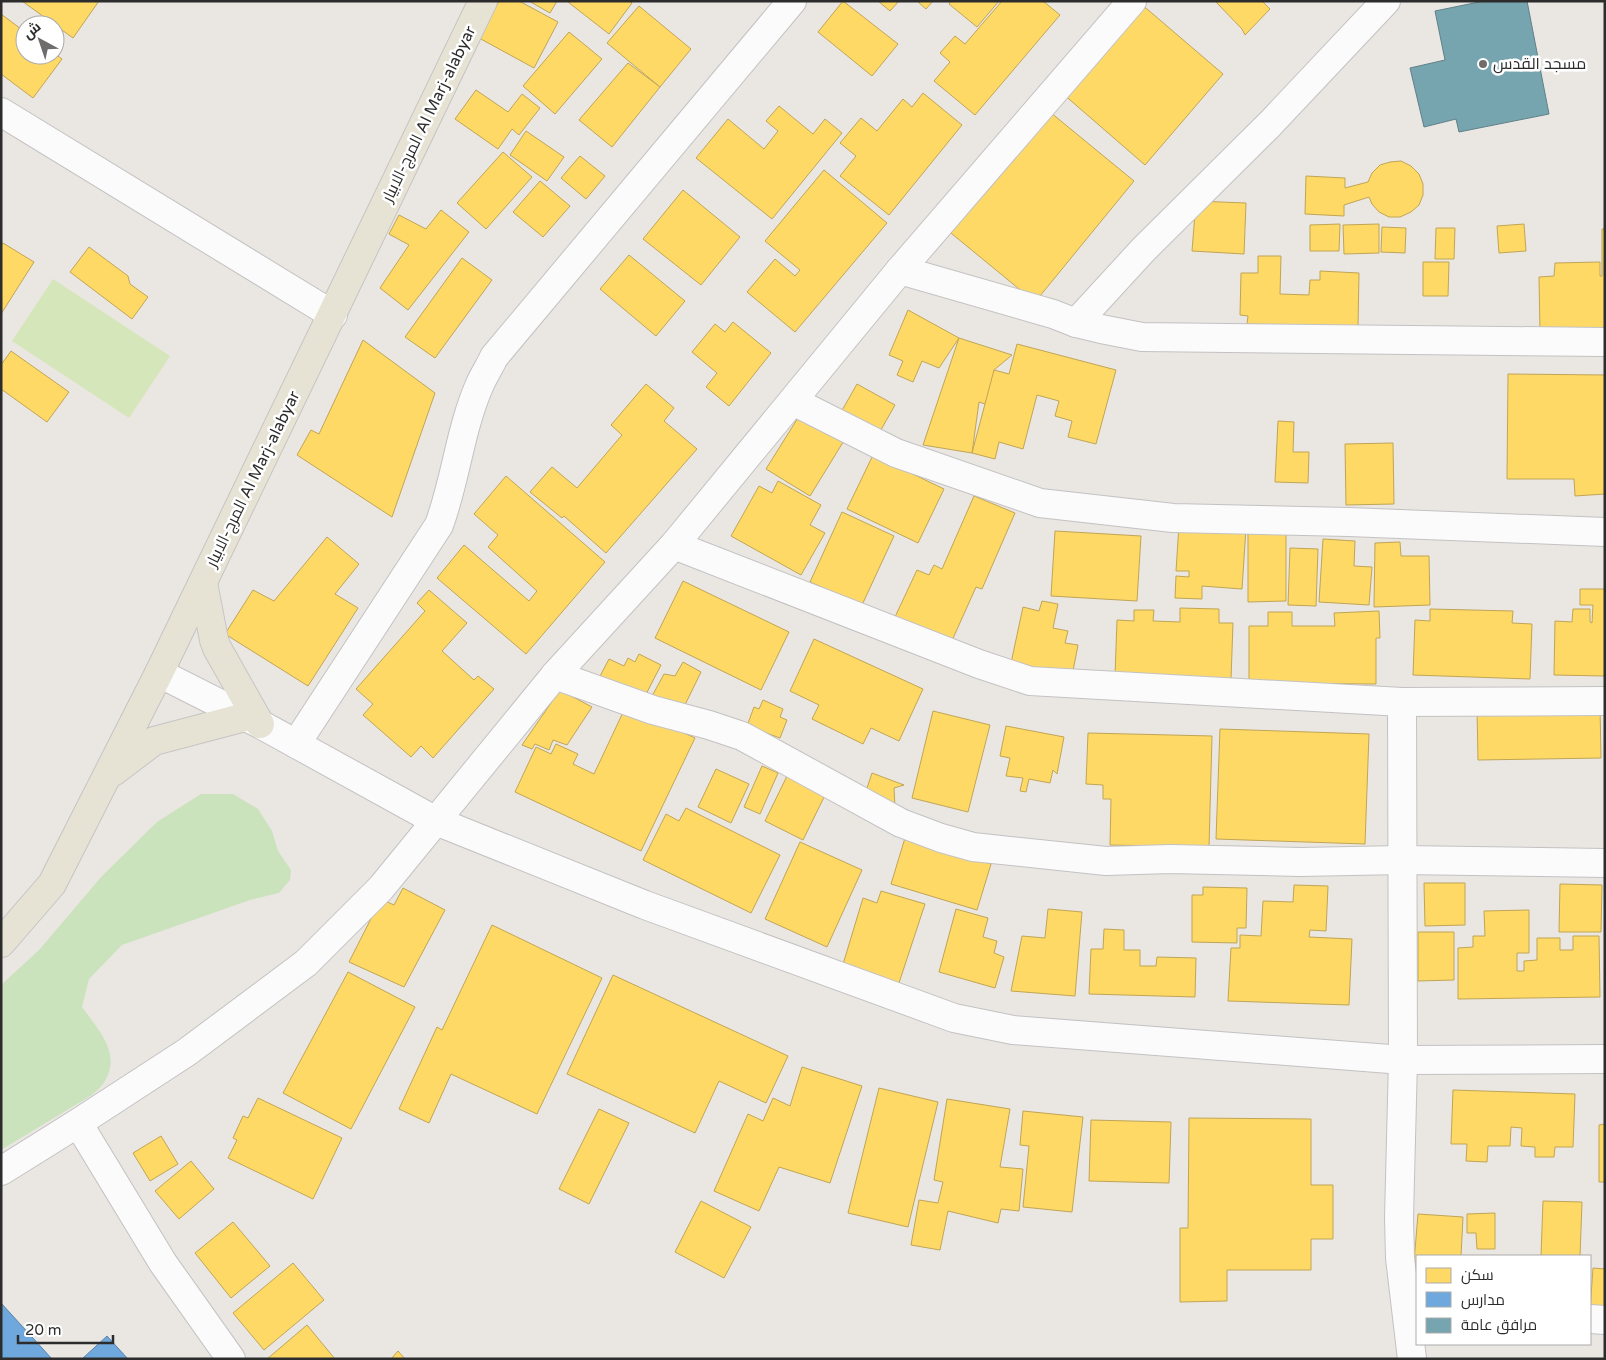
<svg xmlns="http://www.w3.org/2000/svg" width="1606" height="1360" font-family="'Varela Round',Cairo,sans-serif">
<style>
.grass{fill:#cbe3bd}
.pitch{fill:#d5e7ba}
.homes{fill:#ffd966;stroke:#c0a555}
.schools{fill:#6fa8dc;stroke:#5b83a7}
.public{fill:#76a5af;stroke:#608188}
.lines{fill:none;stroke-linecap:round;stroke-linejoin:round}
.minor-casing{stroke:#c3c2c3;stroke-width:30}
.primary-casing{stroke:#c6c4c2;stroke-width:30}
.minor{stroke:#fcfbfb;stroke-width:28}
.primary{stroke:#e6e3d5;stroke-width:28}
.poi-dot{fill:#6e6d6c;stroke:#fff;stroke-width:2}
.labels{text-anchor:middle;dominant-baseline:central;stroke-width:5;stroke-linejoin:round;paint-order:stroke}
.poi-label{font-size:16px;fill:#2c2c2c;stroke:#fff;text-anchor:start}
.street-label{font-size:16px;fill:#2c2c2c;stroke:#fff}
</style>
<rect width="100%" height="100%" fill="#eae6e2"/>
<path class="grass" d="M201,794h32l25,15 14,22 6,20 13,19 -1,10 -11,13 -29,7 -128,45 -33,34 -7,28c17,24 41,47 21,77 -3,4 -8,8 -11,11l-91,55v-165l38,-35 63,-74 55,-54z"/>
<path class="pitch" d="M53,279l117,77 -41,62 -117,-77z"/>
<g class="homes">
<path d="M22,1h77l-26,37z"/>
<path d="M499,1h20l39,21 -24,46 -55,-30z"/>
<path d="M529,1h28l-7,12z"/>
<path d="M569,1h60l3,2 -23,31 -41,-32z"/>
<path d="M843,1l55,43 -26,32 -54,-44z"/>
<path d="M878,1h21l-9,10z"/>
<path d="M917,1h16l-7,8z"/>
<path d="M951,1h48l-22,26 -28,-23z"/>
<path d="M1002,1h41l17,14 -85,100 -41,-34 16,-19 -10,-9 15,-17 10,8z"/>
<path d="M1215,1h47l8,8 -25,26 -3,-6z"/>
<path d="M1140,3l83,71 -78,91 -83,-72z"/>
<path d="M639,6l52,43 -31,38 -53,-44z"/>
<path d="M1,14l24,18v23l30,-1 7,5 -29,39 -32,-24z"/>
<path d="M569,32l33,27 -47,55 -32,-28z"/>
<path d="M628,63l32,24 -48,60 -33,-27z"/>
<path d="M476,90l32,22 14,-18 18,14 -21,27 -7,-6 -14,20 -43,-30z"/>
<path d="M923,93l39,32 -73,90 -49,-39 16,-20 -16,-13 21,-25 16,13 26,-32 9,8z"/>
<path d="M779,106l34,28 12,-15 17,14 -70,86 -76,-61 32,-39 36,30 14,-18 -12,-10z"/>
<path d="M1045,108l89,73 -99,121 -89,-73z"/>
<path d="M526,131l38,26 -17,24 -37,-26z"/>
<path d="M503,152l29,25 -46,52 -29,-26z"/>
<path d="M580,156l25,20 -19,23 -25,-21z"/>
<path d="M1401,161l10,5 8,8 4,10v11l-4,10 -8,7 -11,5h-11l-10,-5 -7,-8 -3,-7 -25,8v11l-39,-2 1,-38 39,2v10l23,-6 4,-9 8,-8 10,-3z"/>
<path d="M824,170l63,53 -92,109 -48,-40 28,-33 20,17 5,-6 -35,-29z"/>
<path d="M540,181l30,25 -27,31 -30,-25z"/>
<path d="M683,190l57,47 -39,48 -58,-46z"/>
<path d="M1196,201l50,2 -2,51 -52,-3z"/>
<path d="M441,210l28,22 -61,78 -28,-22 29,-43 -20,-11 10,-19 27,14z"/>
<path d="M1340,224l-1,27h-29v-26z"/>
<path d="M1379,224v29l-35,1 -1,-29z"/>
<path d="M1524,224l2,27 -27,2 -2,-27z"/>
<path d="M1382,227l24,1 -1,25 -24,-1z"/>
<path d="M1436,228h19l-1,31h-19z"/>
<path d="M1602,229h3v102l-65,1 -1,-55 15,-1 1,-13 45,-1v14h2z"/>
<path d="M3,243l31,19 -33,52v-68z"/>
<path d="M89,247l39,29 2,8 18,13 -16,22 -62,-47z"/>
<path d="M629,255l56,46 -29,35 -56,-47z"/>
<path d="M1258,256h23l-1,38 29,1 1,-15h10v-9l39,2 -1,54 -111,-3 1,-8 -8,-1 1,-42h17z"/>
<path d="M462,258l30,22 -57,78 -30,-21z"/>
<path d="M1423,262h26l-1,34h-25z"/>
<path d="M908,310l51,28 -20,30 -17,-7 -9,21 -16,-7 6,-14 -14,-6z"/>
<path d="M733,322l38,31 -42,53 -23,-19 11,-14 -25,-21 23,-28 10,8z"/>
<path d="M959,338l53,17 -18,15v37l-15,-5 -7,51 -49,-8z"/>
<path d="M363,340l72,53 -43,124 -95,-62 14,-25 8,4z"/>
<path d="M1017,344l99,26 -20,74 -28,-7 4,-16 -17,-5 4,-15 -22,-6 -14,54 -24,-7 -4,17 -23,-6 22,-83 15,4z"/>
<path d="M11,351l58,41 -22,30 -46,-33v-24z"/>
<path d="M1508,374l97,1v119l-30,2 -1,-17h-67z"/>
<path d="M646,384l28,24 -10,13 33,28 -91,104 -42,-37 -2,2 -32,-26 22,-25 25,21 45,-53 -11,-10z"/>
<path d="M857,384l38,21 -17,30 -38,-21z"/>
<path d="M801,413l44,26 -35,57 -44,-27z"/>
<path d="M1278,421l16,1 -1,30h16l-1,31 -33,-1z"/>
<path d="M1393,443l1,61 -48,1 -1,-61z"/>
<path d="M873,455l71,34 -26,54 -71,-34z"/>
<path d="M506,476l99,86 -79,92 -89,-76 27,-33 65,56 8,-10 -49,-44 10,-12 -24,-21z"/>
<path d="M778,481l43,24 -11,20 15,8 -24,42 -70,-39 28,-50 13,7z"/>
<path d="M974,496l41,17 -33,76 -6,-2 -26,58 -56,-26 23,-49 12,5 5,-10 8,4z"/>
<path d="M842,512l52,24 -32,69 -52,-23z"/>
<path d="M1179,525l67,3 -4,61 -40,-3v13l-27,-1 1,-22 13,1v-6h-13z"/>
<path d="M1248,529h38v72l-38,1z"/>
<path d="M1055,531l86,5 -4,65 -86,-5z"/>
<path d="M327,537l32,27 -24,30 23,14 -50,78 -83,-52 28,-44 21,11z"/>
<path d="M1323,539l32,2 -1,25 18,1 -3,38 -50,-3z"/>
<path d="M1400,542l1,14h28l1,49 -56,2 1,-64z"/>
<path d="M1290,548l28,1 -2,57 -28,-1z"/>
<path d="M683,581l106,51 -28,58 -106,-52z"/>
<path d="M1580,589h25v87l-51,-1 1,-54 17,1 1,-13h17v13l2,1 1,-18h-13z"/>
<path d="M429,590l38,33 -25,28 32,29 4,-4 16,13 -61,69 -12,-12 -10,11 -48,-42 10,-11 -17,-15 69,-78 -8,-8z"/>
<path d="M1042,601l16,3 -5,24 15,3 -3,12 13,2 -6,31 -61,-13 12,-56 16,4z"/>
<path d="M1180,608l39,1v14h14l-2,56 -116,-3 2,-56 17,1v-11h20l-1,11 27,1z"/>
<path d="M1430,609l83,2 -1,12 20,1 -2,55 -117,-4 2,-55 15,1z"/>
<path d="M1379,611l1,27h-4v46l-127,-1v-57h19v-14h24v14h43l-1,-13z"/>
<path d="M814,639l109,50 -24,52 -28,-13 -8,16 -51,-25 7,-14 -29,-14z"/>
<path d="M639,654l22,11 -19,37 -44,-22 11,-21 15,7 4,-8 7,4z"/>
<path d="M683,662l18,10 -20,41 -30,-15 13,-24 11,2z"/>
<path d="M560,690l32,17 -25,38 -14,-5 -4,10 -14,-6 -3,5 -10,-4z"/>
<path d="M763,700l20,9 -3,8 7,3 -7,18 -33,-12 7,-19 5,2z"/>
<path d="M626,706l69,32 -54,113 -126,-59 21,-45 15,7 5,-10 22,10 -5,10 21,10z"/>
<path d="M1600,706l1,52 -123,2 -1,-52z"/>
<path d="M933,711l57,14 -22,87 -56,-14z"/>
<path d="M1006,726l58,11 -7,37 -4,-4 -3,13 -21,-4 -3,13 -6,-1 3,-13 -17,-2 4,-18 -10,-2z"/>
<path d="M1220,729l149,5 -4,110 -149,-5z"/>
<path d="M1088,733l124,3 -3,111 -99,-2 1,-46h-8v-14l-17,-1z"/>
<path d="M762,766l16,7 -18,41 -16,-7z"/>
<path d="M716,769l33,15 -18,39 -33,-16z"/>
<path d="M789,772l38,19 -24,49 -38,-19z"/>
<path d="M872,773l32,12 -10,3 1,20 -43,-25 15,5z"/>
<path d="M686,808l94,47 -29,58 -108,-53 23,-46 13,7z"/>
<path d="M905,838l86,26 -14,46 -86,-26z"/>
<path d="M800,842l62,28 -35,77 -62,-28z"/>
<path d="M1424,883h41v42l-40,1z"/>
<path d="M1560,884l42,1 -1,47h-42z"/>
<path d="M1294,885l34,1 -2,45 -16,-1 -1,7 43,2 -3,66 -121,-4 3,-53h9v-13l21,1 2,-35 30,1z"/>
<path d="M1203,887l44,1 -1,40h-9v15l-45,-1v-47h11z"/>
<path d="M403,888l42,22 -41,77 -55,-25 32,-63 13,6z"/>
<path d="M881,891l44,13 -28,85 -56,-18 22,-73 14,5z"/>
<path d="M956,909l32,9 -5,19 14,4 -3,12 10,4 -9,31 -56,-16z"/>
<path d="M1048,909l34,3 -7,84 -64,-5 11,-55 23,2z"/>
<path d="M1529,910v43h-12v18h7v-10l13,-1v-22h23v12h13v-14h26l1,61 -142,2v-51l15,-1v-11h12l-1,-25z"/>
<path d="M492,925l110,53 -65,136 -86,-40 -22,49 -30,-14 38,-82 5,3z"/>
<path d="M1104,929l20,1v20h16v16h16l1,-9 39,1 -1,39 -106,-3 2,-45h12z"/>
<path d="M1418,932h36v48l-36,1z"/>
<path d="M348,972l67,35 -64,122 -68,-36z"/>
<path d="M613,975l175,81 -22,47 -47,-22 -24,52 -128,-59z"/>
<path d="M802,1067l60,19 -32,97 -51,-16 -20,44 -45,-20 34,-77 15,7 10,-23 17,8z"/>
<path d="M879,1088l59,14 -30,125 -60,-14z"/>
<path d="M1453,1090l122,4 -2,53h-18l-1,10h-19v-10l-14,-1 1,-18 -11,-1 -1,19h-22l-1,16 -21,-1 1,-17h-16z"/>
<path d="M258,1098l84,40 -29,61 -85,-41 9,-18 -4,-2 10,-22 5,2z"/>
<path d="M947,1099l63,10 -10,58 23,2 -4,42 -18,-2 -3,14 -50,-12 -8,39 -29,-5 8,-45 19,3 5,-21 -9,-2z"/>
<path d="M599,1109l30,14 -40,81 -30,-15z"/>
<path d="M1023,1111l60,6 -11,95 -49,-5 6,-61 -9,-1z"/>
<path d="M1189,1118l122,1v66h22v54h-22v31h-84v31l-47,1v-74h8z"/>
<path d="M1091,1120l80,2 -2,61 -80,-2z"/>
<path d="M1605,1124v58h-6v-57z"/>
<path d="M161,1136l17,28 -28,17 -17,-28z"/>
<path d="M191,1161l23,28 -35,30 -24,-28z"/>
<path d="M701,1201l50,26 -27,51 -49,-26z"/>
<path d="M1543,1201l39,1 -2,54h-39z"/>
<path d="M1495,1213v36h-18l-1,-16h-9v-19z"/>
<path d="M1418,1214l45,3 -2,39h-44v6h-3z"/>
<path d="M233,1222l37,44 -39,32 -36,-45z"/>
<path d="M293,1263l31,37 -60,50 -31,-37z"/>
<path d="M1593,1268l12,1v48l-15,-6z"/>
<path d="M307,1325l28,34h-68z"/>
<path d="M398,1351l7,8h-14z"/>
</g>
<g class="schools">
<path d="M1,1303l51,56h-51z"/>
<path d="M107,1336l21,23h-46z"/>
</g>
<path class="public" d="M1484,1h43l22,113 -90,18 -3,-13 -32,8 -14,-59 35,-8 -10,-49z"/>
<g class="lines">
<g class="minor-casing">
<g id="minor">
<path d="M1,112l332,203"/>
<path d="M900,270l153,44 23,9 25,6 41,8 463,5"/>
<path d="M1076,323l67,-73 127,-126 116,-123"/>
<path d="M793,401l103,52 144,50 133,15 176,4 256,10"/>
<path d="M674,545l305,119 51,17 372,21 203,-1"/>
<path d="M159,673l101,51 176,97 209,84 309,113 59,12 390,30 202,-1"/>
<path d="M555,675l98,35 56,15 33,11 159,87 40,15 32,9 133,14 64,-2 130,3 102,-2 203,3"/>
<path d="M1402,702l1,358 -4,158 1,40 12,101"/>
<path d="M296,744l143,-219c17,-46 21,-96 41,-141 4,-9 10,-18 14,-27l298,-356"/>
<path d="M78,1123l85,140 68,96"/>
<path d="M1,1171l77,-48 109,-71 119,-89 75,-75 174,-213 119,-130 226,-275 232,-269"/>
<path d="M1590,1319l15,1"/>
</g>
</g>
<g class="primary-casing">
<g id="primary">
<path d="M203,583l11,57 3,8 43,76"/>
<path d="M113,772l41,-31 91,-24"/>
<path d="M1,943l51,-59 107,-211 324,-672"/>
</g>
</g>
<use href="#minor" class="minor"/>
<use href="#primary" class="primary"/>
</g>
<circle class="poi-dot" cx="1483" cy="64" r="5"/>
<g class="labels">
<g class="poi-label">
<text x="1493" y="64">مسجد القدس</text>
</g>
<g class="street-label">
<text transform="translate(429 114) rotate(-64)">المرج-الابيار Al Marj-alabyar</text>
<text transform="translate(253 479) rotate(-64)">المرج-الابيار Al Marj-alabyar</text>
</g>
</g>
<rect width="1606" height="1360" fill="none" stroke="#2c2c2c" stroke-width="5"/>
<rect x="1416" y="1255" width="175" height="90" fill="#ffffff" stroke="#ababab"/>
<rect x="1426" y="1268" width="25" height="15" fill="#ffd966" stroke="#ababab"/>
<text x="1461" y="1280" font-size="15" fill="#2c2c2c">سكن</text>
<rect x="1426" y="1292" width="25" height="15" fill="#6fa8dc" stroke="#ababab"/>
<text x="1461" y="1305" font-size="15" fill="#2c2c2c">مدارس</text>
<rect x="1426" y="1318" width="25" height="15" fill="#76a5af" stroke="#ababab"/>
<text x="1461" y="1330" font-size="15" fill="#2c2c2c">مرافق عامة</text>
<g transform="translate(40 40) rotate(320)"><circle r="24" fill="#ffffff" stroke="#ababab"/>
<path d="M0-4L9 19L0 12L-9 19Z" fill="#6e6d6c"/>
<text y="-8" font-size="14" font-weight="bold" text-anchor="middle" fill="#2c2c2c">ش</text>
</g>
<path d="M18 1335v8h95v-8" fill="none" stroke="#2c2c2c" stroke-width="2.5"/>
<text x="25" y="1335" font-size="15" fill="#2c2c2c" stroke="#ffffff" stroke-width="4" paint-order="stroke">20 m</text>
</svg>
